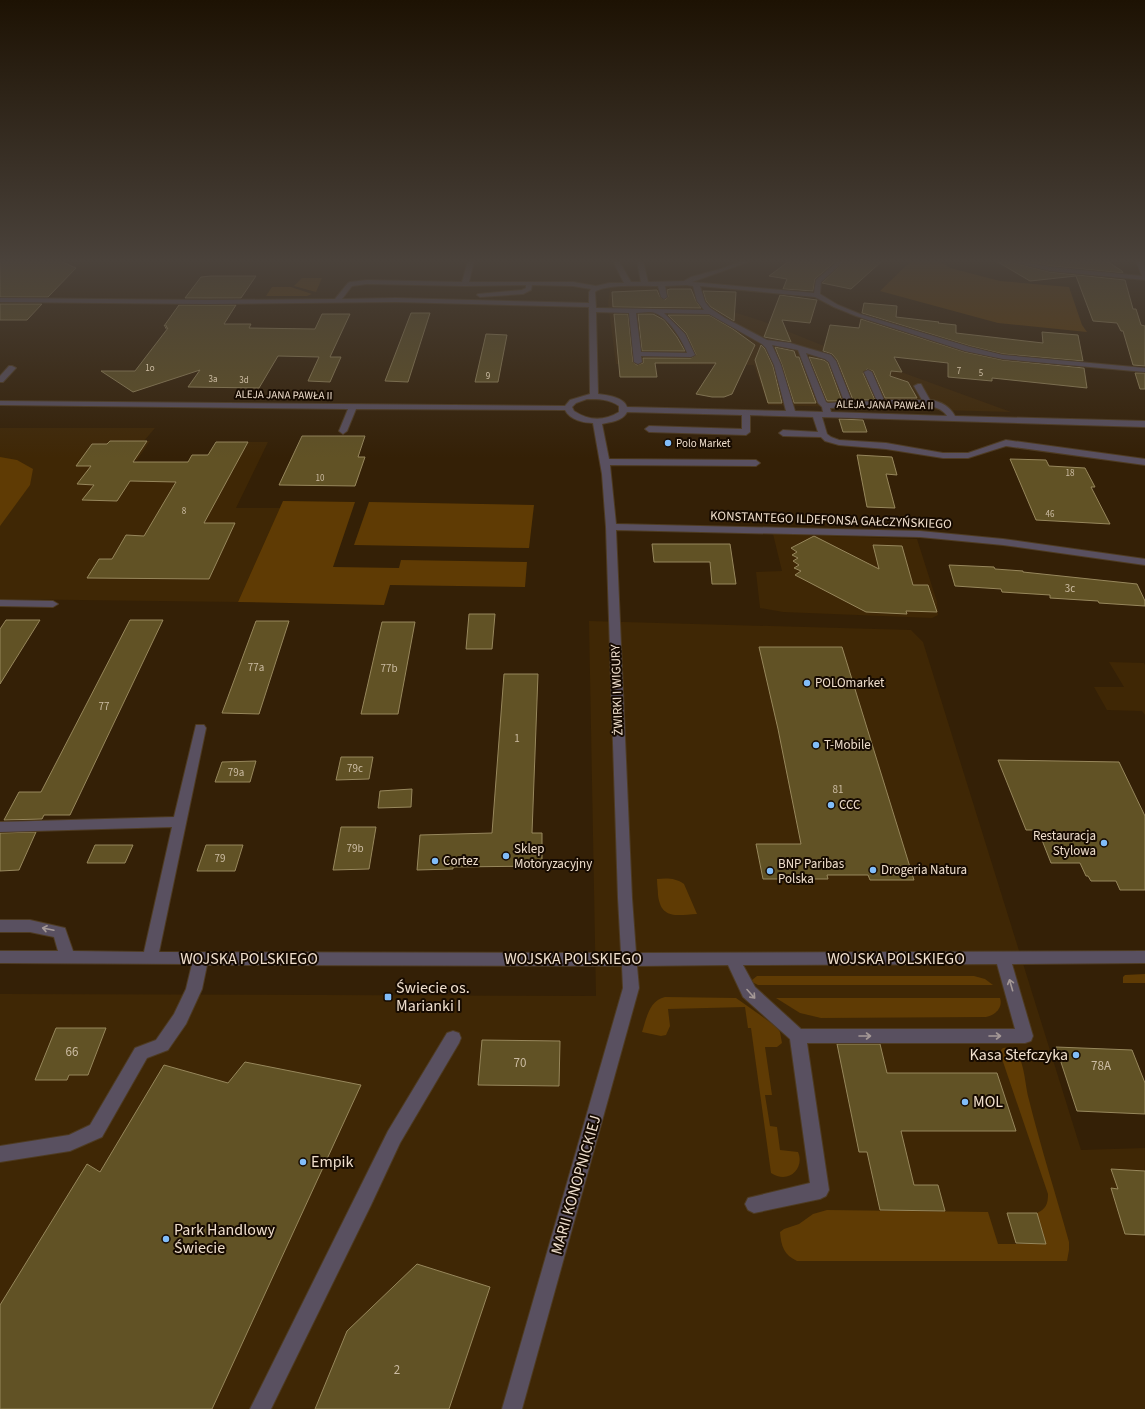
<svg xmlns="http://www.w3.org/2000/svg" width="1145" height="1409" font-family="'Source Sans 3',sans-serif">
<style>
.built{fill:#3f2705}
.green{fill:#5f3b04}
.building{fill:#615225;stroke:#97875c}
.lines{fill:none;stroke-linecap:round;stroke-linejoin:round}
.minor-casing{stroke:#4e3b22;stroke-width:2}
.minor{fill:#595060;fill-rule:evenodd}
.oneway{stroke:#a49896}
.poi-dot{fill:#81bdfa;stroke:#170b01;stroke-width:1.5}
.labels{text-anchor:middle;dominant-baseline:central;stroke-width:4;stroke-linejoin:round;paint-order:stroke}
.far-number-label{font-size:9px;fill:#ccbca3}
.far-street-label{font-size:11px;fill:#f0dfcd;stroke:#170b01}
.far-poi-label{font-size:11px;fill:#f0dfcd;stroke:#170b01;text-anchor:start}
.number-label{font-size:11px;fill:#ccbca3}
.street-label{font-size:13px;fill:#f0dfcd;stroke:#170b01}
.poi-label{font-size:13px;fill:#f0dfcd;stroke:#170b01;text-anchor:start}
.near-number-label{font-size:13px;fill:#ccbca3}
.near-street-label{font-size:16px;fill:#f0dfcd;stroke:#170b01}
.near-poi-label{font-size:16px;fill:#f0dfcd;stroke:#170b01;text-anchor:start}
</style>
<rect width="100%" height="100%" fill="#342006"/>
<g class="built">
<path d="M681,285l19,1 6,6 -1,8 3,4 54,17 57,23 60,20 132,48 -243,-7 -14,-40 -138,-1 -8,-61 2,-15z"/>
<path d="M0,428h155l-11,13h6l-13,19h-9l-1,2 61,1 20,-7 8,-14h52l-32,66h44l-42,94 -238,-3z"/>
<path d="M773,534l144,5 20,63 1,13 -6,3 -149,-6 -23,-4 -4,-36 26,-1z"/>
<path d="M589,621l322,9 12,12 158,508 64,-2v261h-1145v-415l596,2z"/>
<path d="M1109,662l35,1 1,2v50l-3,-4 -35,-1 -13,-23h30z"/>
</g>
<g class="green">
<path d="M911,261h28l11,7 50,13 69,6 13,38 5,7 -89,-9 -118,-32z"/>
<path d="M302,278h20l-6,14 -22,-6z"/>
<path d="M272,287h19l21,7 -5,2h-41z"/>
<path d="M0,457l17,3 16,9 -3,16 -30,41z"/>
<path d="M283,501l72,1 -22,65 66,1 2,-8 126,2 -2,25 -135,-2 -6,20 -146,-3z"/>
<path d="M369,502l165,3 -5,43 -175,-3z"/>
<path d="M657,879c10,-1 19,-1 27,5l13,30c-20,1 -36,6 -39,-19 0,-5 -1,-10 -1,-16z"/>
<path d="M1145,974v9h-22v-6l2,-2z"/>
<path d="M757,976h217l11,3 8,6h-235l-6,-3v-2z"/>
<path d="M665,997l71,1 41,29 3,5 2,11 -5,4h-12l7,48h-7l5,31 7,1 3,23 18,2c7,16 -9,33 -27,21l-20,-145h-3l-3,-21 -77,2 2,17 -4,9 -5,1 -19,-4c5,-15 7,-31 23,-35z"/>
<path d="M776,998h224c3,9 -4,17 -14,19l-165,1 -21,-5z"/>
<path d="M1003,1048c5,-1 10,0 14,5 8,12 8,33 12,47 12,48 27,95 40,142v8l-2,11h-270c-13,-6 -16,-15 -17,-29l4,-3 15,-5 14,-10 14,-4 161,2 10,32h48l-9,-31c9,-4 11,-9 11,-19l-48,-141 1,-3z"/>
</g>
<g class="building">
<path d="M0,261h60l16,7 -28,29h-48z"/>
<path d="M789,261h47l-21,18 -2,12 -30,-2 4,-10 -18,-3z"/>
<path d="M845,261h37l-31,28 -29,-6z"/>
<path d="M996,261h13l1,1 40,10 75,8 8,29h3l5,16 4,1v40l-12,-1 -10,-34h-2l-4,-8 -24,-2 -17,-45 -46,5z"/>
<path d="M1026,261h81l15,10 1,2 -73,-7z"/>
<path d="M211,276h45l-15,22h-56l16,-21z"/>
<path d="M670,289h21l5,12 5,7 -88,-1 -1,-15 45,-2 3,7 5,3 3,-3 -1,-7z"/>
<path d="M703,291l33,1 -2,29 -23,-14 -5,-6z"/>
<path d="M780,295l37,5 -7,23 -28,-3 9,22 -27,-5z"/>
<path d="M864,303l33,3 -1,11 43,5 -1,1 18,2v8l87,10 -1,-11 36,3 5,26 -80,-7 -33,-8 -108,-33z"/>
<path d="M0,304h42l-15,16h-27z"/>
<path d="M179,305h57l-12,19h27l-2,4 66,1 7,-15h28l-20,43h11l-11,25 -22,-1 11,-24 -41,-1 -19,32 -71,-1 12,-17 -67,22 -32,-21h34l33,-43h-3l2,-2h-3z"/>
<path d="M411,313h19l-22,69 -23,-1z"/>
<path d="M614,314h14l5,48 4,3 6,-2v-5h48l5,-3 -10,-22 -18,-18h41l24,14 22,16 -23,49 -8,3h-12l-16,-3 20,-31h-61l2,14h-37z"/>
<path d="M638,314h15l11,6 13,17 8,14h-43z"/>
<path d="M861,319l104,33 38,8 81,8 3,20 -95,-10v3l-44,-4v-14l-54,-6 8,15 -11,-1 -1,5 18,6 9,16h-32l-12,-27 -6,-2 -4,4 12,27h-22l-16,-40 -5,-6 -9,-3 7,-26 29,3z"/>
<path d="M486,334l21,1 -9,47h-23z"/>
<path d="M761,345l4,4 8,17 9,37h-14l-13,-43z"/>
<path d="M775,347l19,4 2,6h3l17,46h-22l-12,-38z"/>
<path d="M809,357l15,3 4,3 14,38h-15z"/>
<path d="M1135,373h10v16h-5z"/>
<path d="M839,419l24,1 4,12h-24z"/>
<path d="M302,436h63l-7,21h7l-10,29 -76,-1z"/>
<path d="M110,441h37l-14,21h55l4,-7h16l8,-13h32l-44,81h31l-26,56 -122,-1 12,-19h13l14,-24 18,1 32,-54 -46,-1 -13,20 -35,-1 12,-15 -17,-1 14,-18h-15l16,-22h15z"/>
<path d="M857,455l35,2 5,18 -11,-1 9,34 -28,-1z"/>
<path d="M1010,459l36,1 3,6 36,2 10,19h-4l19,37 -74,-4z"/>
<path d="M814,536l65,33 -6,-24 29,1 11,39h15l9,27 -31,-1 1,3 -41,-2 -71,-37 6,-4 -7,-3 5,-3 -6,-4 5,-3 -6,-3 5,-3 -6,-4z"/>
<path d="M652,544h78l6,40h-24l-2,-22h-56z"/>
<path d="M949,565l45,2 1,2 28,2v1l114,12 8,17v5l-46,-3 -1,-2 -48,-3v-3l-48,-3 -1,-3 -46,-3z"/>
<path d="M469,614h26l-3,35h-26z"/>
<path d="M6,620h34l-40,64v-55z"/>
<path d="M130,620h33l-93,195h-26l-2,4 -38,1 15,-28h22z"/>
<path d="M256,621h33l-30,93 -37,-1z"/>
<path d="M382,622h33l-17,92h-37z"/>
<path d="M759,647h83l72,233h-44l-2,-5h-41l1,4h-65l-7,-35h45l-23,-115z"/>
<path d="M504,674h34l-6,159h10v33l-89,1v2l-36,1 3,-35 72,-2z"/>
<path d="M341,757h32l-4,22 -33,1z"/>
<path d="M998,760l121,2 26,54v74h-25l-4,-9h-25l-3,-5h-2l-6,-13h-29l-13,-33h-12z"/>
<path d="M256,761l-6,21h-35l7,-20z"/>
<path d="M412,789l-1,18 -33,1 2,-17z"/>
<path d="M341,827h35l-7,42 -36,1z"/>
<path d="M36,832l-17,38 -19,1v-38z"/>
<path d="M95,845h38l-8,18h-38z"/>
<path d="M206,845h37l-8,26h-38z"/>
<path d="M56,1028h50l-18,47h-19l-2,5h-32z"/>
<path d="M482,1040l78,1 -1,45 -81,-1z"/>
<path d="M837,1044h43l7,29h110l19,58h-115l13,54h24l7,26 -65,-1 -13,-58h-8z"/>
<path d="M1056,1047l76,3 13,33v31l-68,-3z"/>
<path d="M245,1062l116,23 -149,324h-212v-104l87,-141 13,8 64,-107 64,18z"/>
<path d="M1111,1169l34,2v64l-20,-1 -14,-46 7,1z"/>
<path d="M1007,1213h30l9,31 -30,-1z"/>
<path d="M417,1264l73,23 -41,122h-134l32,-78z"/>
</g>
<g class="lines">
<g class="minor-casing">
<g id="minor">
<path d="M468,261h6l-5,21h104l23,4 13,-3h15l-11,-22h6l12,21h10l-4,-21h6l5,21 36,-1 7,-4 33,-9 17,-7h8l-1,1 -56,20 122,11 2,-13 22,-19h6l-23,21 -1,12 18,11 22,9 110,33 33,8 142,13v4l-142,-13 -38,-8 -109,-35 -22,-9 -19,-10 -115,-11 5,16 5,6 15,10 42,22 23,3 41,12 5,6 16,41 25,-1 -13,-29 4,-2 4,2 12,28h38l-8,-14 4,-2h3l9,16c11,1 20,7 25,16l190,5v6l-323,-10 5,17 4,3 8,3 47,3 57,10h25l38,-13 139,19v6l-139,-19 -38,12h-25l-57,-9 -47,-4 -14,-4 -4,-4 -38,-1 -4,-3 4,-3 35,2 -5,-15 -63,-2v17l-4,3 -97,-3 -4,-3 4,-3 93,3v-14l-115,-3c-4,9 -17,10 -25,12l7,35 147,1 4,3 -4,3 -146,-1 6,59 304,7 83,8 142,20v6l-142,-20 -83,-8 -304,-7 16,368 4,55 509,-2v12l-133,1 21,72 -2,5 -6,2h-218l22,147 -3,6 -6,3 -66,14 -6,-3 -3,-6 3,-6 62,-15 -20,-144 -47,-42 -15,-32 -91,1 2,22 -117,421h-20l121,-421 -1,-22 -415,-1 -5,24 -16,35 -18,26 -21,8 -45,79 -32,14 -70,11v-16l69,-11 21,-10 45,-77 21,-8 18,-26 12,-25 6,-25 -192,-1v-12h58l-4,-14 -24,-5h-30v-12h30l35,8 8,23 71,1 28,-125 -172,5v-10l174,-5 22,-92h8l2,3 -47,224 462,1 -3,-55 -12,-371 -4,-53 -9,-51c-9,0 -23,-3 -28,-13l-209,-1 -9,22 -4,3 -4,-3 9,-22 -348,-4v-4l565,5 5,-6 20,-6 -1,-87 -193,-5 -188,2 -208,-2v-4l208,2 127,-1 13,-16 2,-1 17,-2 95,2zM367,284l98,2 61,-1v3l-4,2 -44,4 -1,1 3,2 43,-3 8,-4 1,-5 41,1 18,3 -2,3v11l-193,-5 -54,1 10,-13zM686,285l7,1 4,15 7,9 -108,-2 -1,-16c9,-8 50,-6 63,-6l3,11 3,2 3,-2 -2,-11zM596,312l33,1 5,49 4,2 4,-2 -1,-6 50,1 4,-2 -10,-21 -21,-21 45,1 53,30 4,4 8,17 12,46 -159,-4c-3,-10 -20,-12 -29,-13zM636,313c5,0 14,-2 19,0 13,4 28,28 32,40l-46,-1zM772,345l26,5 20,53 4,4 1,5 -28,-1 -14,-46zM806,353l19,6 4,3 15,39 -1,1 -15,1 -2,-1zM587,399c12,0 22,0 32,7v6c-15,9 -30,9 -45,-1l-2,-4 4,-4zM882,404c17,1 56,-4 65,12l-116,-4 -1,-4 47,-2zM997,964l18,65h-214l-46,-42 -12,-22z"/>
<path d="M1010,261h10l30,6 92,9 -6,-15h6l3,7v12l-95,-9z"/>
<path d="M9,366h3l4,2 -13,14h-3v-6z"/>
<path d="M0,600l53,1 5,3 -5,3 -53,-1z"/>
<path d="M453,1031l6,2 2,5 -2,5 -59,100 -29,62 -100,204h-21l138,-278 59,-98z"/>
</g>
</g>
<use href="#minor" class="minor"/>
</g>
<defs><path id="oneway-shaft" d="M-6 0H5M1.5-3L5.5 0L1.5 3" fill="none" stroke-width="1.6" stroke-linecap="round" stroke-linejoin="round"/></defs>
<g class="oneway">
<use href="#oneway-shaft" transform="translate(48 929) rotate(-168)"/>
<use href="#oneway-shaft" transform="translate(1011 985) rotate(-106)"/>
<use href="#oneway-shaft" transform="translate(751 994) rotate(48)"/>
<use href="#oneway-shaft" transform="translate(865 1036)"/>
<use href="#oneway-shaft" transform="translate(995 1036)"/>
</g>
<linearGradient id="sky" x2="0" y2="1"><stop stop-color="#1d1203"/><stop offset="0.57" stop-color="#4a423b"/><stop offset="1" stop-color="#4a423b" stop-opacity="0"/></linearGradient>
<rect width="1145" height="458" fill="url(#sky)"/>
<g class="poi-dot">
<circle cx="668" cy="443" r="4"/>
<circle cx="807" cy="683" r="4"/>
<circle cx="816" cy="745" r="4"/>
<circle cx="831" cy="805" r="4"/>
<circle cx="1104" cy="843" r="4"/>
<circle cx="506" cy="856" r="4"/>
<circle cx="435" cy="861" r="4"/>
<circle cx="873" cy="870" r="4"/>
<circle cx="770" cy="871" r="4"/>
<rect x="384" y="993" width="8" height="8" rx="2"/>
<circle cx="1076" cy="1055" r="4"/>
<circle cx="965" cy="1102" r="4"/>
<circle cx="303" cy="1162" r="4"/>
<circle cx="166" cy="1239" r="4"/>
</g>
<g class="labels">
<g class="far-number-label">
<text x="150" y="368">1o</text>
<text x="959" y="371">7</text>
<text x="981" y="373">5</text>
<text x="488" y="376">9</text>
<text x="213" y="379">3a</text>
<text x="244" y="380">3d</text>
<text x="1070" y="473">18</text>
<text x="320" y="478">10</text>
<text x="184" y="511">8</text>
<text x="1050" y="514">46</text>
</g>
<g class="far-street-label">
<text transform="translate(284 395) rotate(1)">ALEJA JANA PAWŁA II</text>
<text transform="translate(885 405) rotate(1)">ALEJA JANA PAWŁA II</text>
</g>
<g class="far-poi-label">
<text x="676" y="443">Polo Market</text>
</g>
<g class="number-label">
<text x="1070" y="588">3c</text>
<text x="256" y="667">77a</text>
<text x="389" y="668">77b</text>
<text x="104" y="706">77</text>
<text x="517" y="738">1</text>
<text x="355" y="768">79c</text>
<text x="236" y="772">79a</text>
<text x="838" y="789">81</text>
<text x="355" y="848">79b</text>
<text x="220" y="858">79</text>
</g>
<g class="street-label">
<text transform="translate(831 520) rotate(2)">KONSTANTEGO ILDEFONSA GAŁCZYŃSKIEGO</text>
<text transform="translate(617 690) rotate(-92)">ŻWIRKI I WIGURY</text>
</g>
<g class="poi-label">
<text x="815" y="683">POLOmarket</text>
<text x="824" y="745">T-Mobile</text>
<text x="839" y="805">CCC</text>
<text x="1096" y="836" text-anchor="end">Restauracja<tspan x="1096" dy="15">Stylowa</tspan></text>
<text x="514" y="849">Sklep<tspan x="514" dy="15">Motoryzacyjny</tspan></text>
<text x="443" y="861">Cortez</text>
<text x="778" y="864">BNP Paribas<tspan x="778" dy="15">Polska</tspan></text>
<text x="881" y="870">Drogeria Natura</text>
</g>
<g class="near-number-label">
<text x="72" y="1052">66</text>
<text x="520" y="1063">70</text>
<text x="1101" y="1066">78A</text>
<text x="397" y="1370">2</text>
</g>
<g class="near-street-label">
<text x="249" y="959">WOJSKA POLSKIEGO</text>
<text x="573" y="959">WOJSKA POLSKIEGO</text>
<text x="896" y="959">WOJSKA POLSKIEGO</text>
<text transform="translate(576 1185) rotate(-74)">MARII KONOPNICKIEJ</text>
</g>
<g class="near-poi-label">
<text x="396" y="988">Świecie os.<tspan x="396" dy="18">Marianki I</tspan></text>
<text x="1068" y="1055" text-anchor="end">Kasa Stefczyka</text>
<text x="973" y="1102">MOL</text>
<text x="311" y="1162">Empik</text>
<text x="174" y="1230">Park Handlowy<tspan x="174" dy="18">Świecie</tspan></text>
</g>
</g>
</svg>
